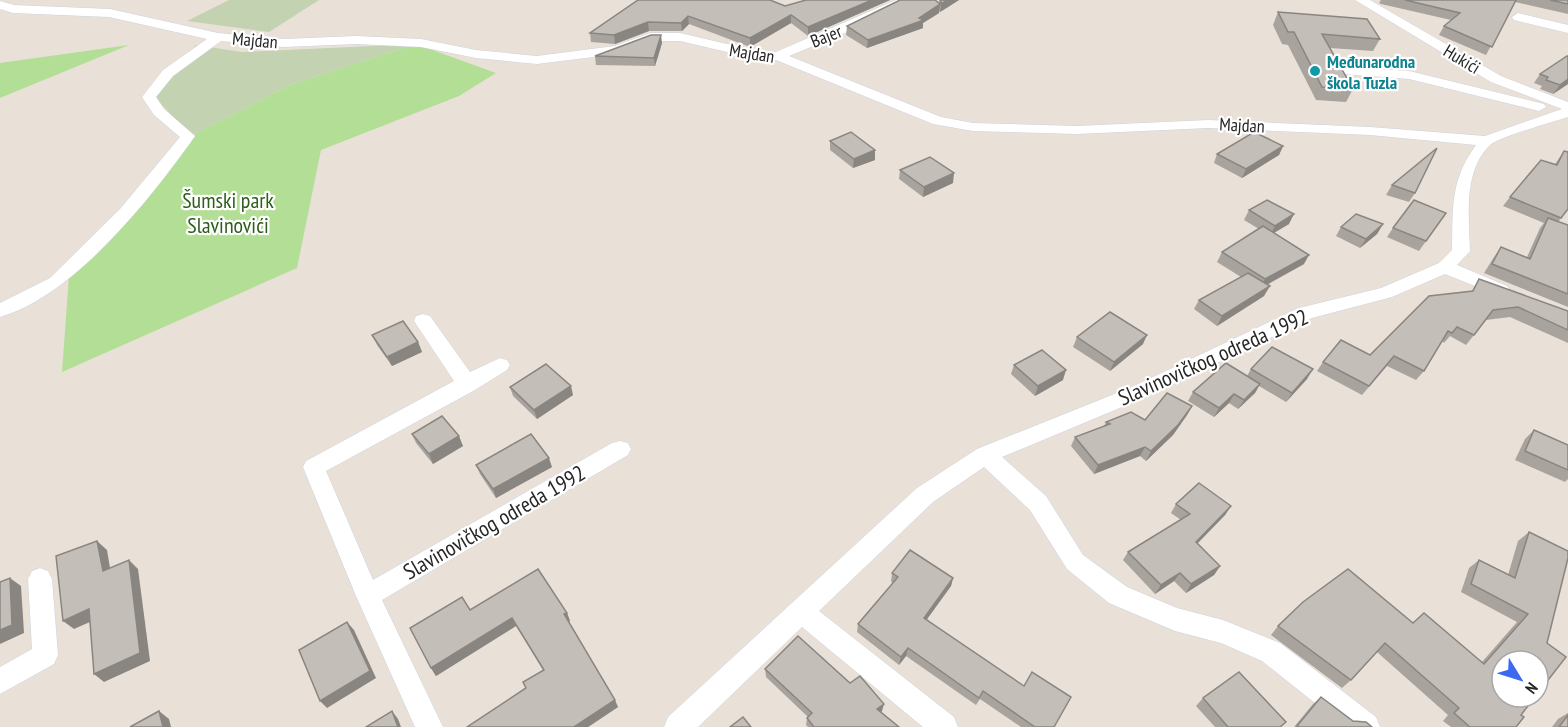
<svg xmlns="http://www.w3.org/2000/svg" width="1568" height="727" font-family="'PT Sans Narrow',sans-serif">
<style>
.green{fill:#b3de96}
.cemetery{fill:#c3d2b0}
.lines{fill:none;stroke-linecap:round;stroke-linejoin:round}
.minor-casing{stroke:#ced2df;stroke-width:1}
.minor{fill:#fff;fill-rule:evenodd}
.wall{fill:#a9a39e}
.shaded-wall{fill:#898581}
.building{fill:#c4beb8;stroke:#898581;stroke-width:1.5}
.culture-dot{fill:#0f9aa8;stroke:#fff;stroke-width:2}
.labels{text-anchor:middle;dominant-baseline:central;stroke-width:4.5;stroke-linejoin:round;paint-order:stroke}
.far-street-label{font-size:18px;fill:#262626;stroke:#fff}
.far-culture-label{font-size:18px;font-weight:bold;fill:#0d838f;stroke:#fff;text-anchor:start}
.park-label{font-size:22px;fill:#2d5e1c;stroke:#fff}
.street-label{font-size:22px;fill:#262626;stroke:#fff}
</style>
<rect width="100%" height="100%" fill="#e9e1d8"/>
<g class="green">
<path d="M416,44l80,29 -37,23 -138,54 -24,118 -235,104 8,-110 121,-126 99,-51z"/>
<path d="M129,45l-129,53v-35z"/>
</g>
<g class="cemetery">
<path d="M229,0h90l-50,32 -82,-11z"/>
<path d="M416,44l-126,41 -99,51 -40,-43 45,-48 46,7z"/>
</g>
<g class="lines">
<g class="minor-casing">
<g id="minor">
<path d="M896,0h15l-47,25 -75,31 152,61 32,6 104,3 131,-6 162,7 115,9 77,-27 -71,-27 -136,-82h15l131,76 67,26v15c-15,5 -69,20 -78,28 -27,26 -21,72 -20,106l-13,14 50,21 3,4 -3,4h-12l-50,-20 -53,23 -80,21 -166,79 -144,60 44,39 37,59 44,32 50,21 46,12 57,23 96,74 4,10h-35l-83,-66 -41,-18 -46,-12 -66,-28 -42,-34 -37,-59 -46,-43 -51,35 -114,109 135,106 4,10h-35l-121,-100 -104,100h-34l4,-10 249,-229 60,-39 155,-62 167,-79 82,-20 58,-25 13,-13c1,-43 -2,-69 24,-105l-106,-10 -162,-7 -131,6 -104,-3 -40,-7 -157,-64 -19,-1 -77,-18h-28l-35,13 -80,10 -61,-6 -55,-11 -65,-3 -72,3 -63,-6 -48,35 -17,21 8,12 31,27c-43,61 -121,160 -195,181v-14l50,-25 70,-69 60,-72 -26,-22 -12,-18 21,-27 44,-31 -98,-22 -96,-4 -13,-4v-8l14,4 96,4 108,24 66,6 72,-3 65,3 55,11 61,6 78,-10 35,-13h30l77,18 19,1z"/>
<path d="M1518,13l50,12v8l-54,-13 -2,-3z"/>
<path d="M1348,67l61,4 135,33 2,3 -7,4 -130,-32 -66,-5 -2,-3z"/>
<path d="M423,314l7,2 40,56 30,-14 7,2 3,5 -3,5 -32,20 -149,81 47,109 239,-137 8,-2 8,2 3,6 -3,6 -246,145 61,127h-28l-59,-131 -53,-129 3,-6 148,-80 -40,-60 2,-5z"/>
<path d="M40,568l8,3 4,8 6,76 -4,9 -54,30v-27l32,-18 -4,-70 4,-8z"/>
</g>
</g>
<use href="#minor" class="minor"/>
</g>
<g class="wall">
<path d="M638,0l147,6 21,-6h84l-82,36 -17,-13 -41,24 -61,-23 -7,7h-33l-34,13 -24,-2 -1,-9z"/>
<path d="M939,0h20l-19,12v-2l-1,3 -16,10v5l-56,20 -21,-13 1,-9 92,-23z"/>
<path d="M1381,0h187v14l-53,-12 -29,53 -47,-20 5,-9 7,-6 -70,-16 -2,-1z"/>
<path d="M1278,12l102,27 -7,12 -43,-3 23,41 -7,13 -30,-2 -28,-55 -6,-1 -9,-19z"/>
<path d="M662,43l-7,23 -59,-1 -1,-9z"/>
<path d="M1568,56v28l-15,10 -13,-5 2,-3 -8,-3 6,-9z"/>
<path d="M830,141l45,19 -22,8 -23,-18z"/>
<path d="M1283,146l-4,9 -37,23 -28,-15 3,-9z"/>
<path d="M1564,151l4,58 -10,13 10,3v82l-84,-34 10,-16 7,-10 26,10 13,-29 4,-5 -41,-17 7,-9 45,-33z"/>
<path d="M900,170l53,13 -30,14 -24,-18z"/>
<path d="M1392,185l23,8 -6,9 -23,-7z"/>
<path d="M1249,210l40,14 -15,9 30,31 -37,21 -3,11 -47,30 -23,-17 5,-9 42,-23 -24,-15 5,-10 37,-23 -15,-9z"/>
<path d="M1446,213l-27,38 -32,-14 6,-9z"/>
<path d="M1383,224l-6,10 -17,14 -24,-12 5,-9z"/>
<path d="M1479,279l89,32v32l-58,-26 -24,3 -20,25 -16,-9 -6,7 -2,-2 -18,30 -8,9 -29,-14 -25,29 -45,-24 6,-9 47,-7 101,-63z"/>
<path d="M372,335l46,7 4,10 -30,14 -15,-21z"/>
<path d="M1077,337l66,7 -33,27 -37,-24z"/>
<path d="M1014,365l49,15 -28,16 -24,-22z"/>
<path d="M1251,369l56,10 -21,23 -27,-16 -4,7 -17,16 -9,-6 -15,14 -26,-16 5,-9 54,-16z"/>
<path d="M510,387l63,8 -36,24 -24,-23z"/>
<path d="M1192,406l-5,9 -14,20 -27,26 -6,-5 -46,18 -23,-28 4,-9 29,-11 2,-4 39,-2z"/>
<path d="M1534,430l34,15v34l-3,3 -50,-22 10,-21z"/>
<path d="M412,434l51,12 -30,18 -17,-21z"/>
<path d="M476,465l76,2 -56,31 -16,-24z"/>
<path d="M1176,504l55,2 -6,9 -28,29 23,22 -6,9 -28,18 -12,-12 -19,13 -32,-34 5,-8 53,-32 -10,-7z"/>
<path d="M1529,532l39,19 -47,164 -5,12h-65l-8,-6 5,-6 -71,-63 -26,28 -9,8 -71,-53 7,-9 135,-3 69,39 35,-40 -56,-30 8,-24 10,-8 29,15 10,-34z"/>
<path d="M892,573l61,5 -2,8 -24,33 127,108h-33l-41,-28 -4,6 -70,-49 -7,9 -42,-33 1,-8 35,-41 -2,-1z"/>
<path d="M470,610l97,3 3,8 -1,1 49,85 -30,20h-121l59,-39 17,-18 -27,-44 -80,50 -5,-8z"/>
<path d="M765,669l117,42 -1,1 18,15h-91l-2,-2 1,-7 1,-1 -42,-40z"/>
<path d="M1321,697l32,24 19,6h-78l19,-23z"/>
<path d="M1203,698l83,24 -5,5h-66l-19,-21z"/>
<path d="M1568,713v14h-16l6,-8z"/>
</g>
<g class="shaded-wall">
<path d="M872,0h18l-82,36v-9z"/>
<path d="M947,0h12l-19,12 1,-8z"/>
<path d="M940,4l-1,9 -16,10v5l-56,20 1,-8 51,-22z"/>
<path d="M791,15v8l-41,24v-9z"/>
<path d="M688,16l1,8 -7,7 -1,-8z"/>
<path d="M648,22l1,9 -34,13 -1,-9z"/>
<path d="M661,35l1,8 -7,23 -1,-8z"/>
<path d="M1568,79v5l-15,10 7,-9z"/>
<path d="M1283,146l-4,9 -37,23 4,-9z"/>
<path d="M875,150v10l-22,8 1,-9z"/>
<path d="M954,173l-1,10 -30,14 1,-10z"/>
<path d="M1294,214l-5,10 -19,11 5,-9z"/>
<path d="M1383,224l-6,10 -17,14 6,-9z"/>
<path d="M1309,255l-5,9 -44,24 5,-9z"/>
<path d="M1270,286l-6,10 -47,30 5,-10z"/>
<path d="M1147,335l-4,9 -33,27 4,-9z"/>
<path d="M418,342l4,10 -30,14 -5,-9z"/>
<path d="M1313,369l-6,10 -21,23 6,-9z"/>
<path d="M1066,370l-3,10 -28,16 3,-10z"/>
<path d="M1260,384l-5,9 -17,16 6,-9z"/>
<path d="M571,386l2,9 -36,24 -3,-9z"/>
<path d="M1234,394l-5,9 -15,14 5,-9z"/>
<path d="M1192,406l-5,9 -14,20 -27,26 5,-10z"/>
<path d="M459,436l4,10 -30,18 -4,-10z"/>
<path d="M1145,447l-5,9 -46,18 4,-9z"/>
<path d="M549,458l3,9 -56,31 -3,-9z"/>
<path d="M1231,506l-6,9 -35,36 6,-9z"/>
<path d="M97,541l10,9 5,30 -9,-9z"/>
<path d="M129,560l9,9 12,92 -46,21 -10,-8z"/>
<path d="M1220,566l-6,9 -28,18 5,-9z"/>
<path d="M1180,573l-6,8 -19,13 6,-9z"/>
<path d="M10,578l11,8 3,47 -24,11v-14z"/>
<path d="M953,578l-2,8 -29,40 2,-8z"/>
<path d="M89,609l10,9 -25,11 -11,-8z"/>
<path d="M567,613l3,8 -3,2 -3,-9z"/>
<path d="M512,618l4,8 -80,50 -5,-8z"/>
<path d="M347,622l7,8 22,48 -49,30 -7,-7z"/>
<path d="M908,648l-2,8 -7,9 2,-8z"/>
<path d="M615,700l3,7 -30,20h-14z"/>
<path d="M884,704l-2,7 -6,5 1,-7z"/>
<path d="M159,711l10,8 2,8h-8z"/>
<path d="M392,711l6,8 3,8h-3z"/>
</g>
<g class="building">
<path d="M638,0h132l15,6 21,-6h66l-64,27 -17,-12 -41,23 -62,-22 -7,7 -33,-1 -34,13 -24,-2z"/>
<path d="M900,0h35l5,4 -21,14 5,2 -56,20 -21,-14z"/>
<path d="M941,0h6l-6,4z"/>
<path d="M1405,0h111l-24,47 -48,-21 16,-13z"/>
<path d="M1550,0h18v4z"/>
<path d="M1278,12l89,7 13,20 -58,-5 31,55 -31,-2 -28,-55h-6z"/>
<path d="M651,35h10l-7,23 -59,-2z"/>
<path d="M1567,56h1v23l-8,6 -14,-5 2,-3 -8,-3z"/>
<path d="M851,132l24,18 -21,9 -24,-18z"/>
<path d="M1254,132l29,14 -37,23 -29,-15z"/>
<path d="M1437,148l-22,45 -23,-8z"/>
<path d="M1564,151l4,1v57l-7,9 -51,-21 31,-37 16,5z"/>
<path d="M930,157l24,16 -30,14 -24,-17z"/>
<path d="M1267,200l27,14 -19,12 -26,-16z"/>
<path d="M1414,200l32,13 -20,28 -33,-13z"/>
<path d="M1356,214l27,10 -17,15 -25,-12z"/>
<path d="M1548,218l20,7v69l-76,-30 9,-17 29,12z"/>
<path d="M1263,226l46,29 -44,24 -43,-27z"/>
<path d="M1248,273l22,13 -48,30 -23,-16z"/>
<path d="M1479,279l89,32v19l-50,-23 -25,3 -19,25 -17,-8 -5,6 -4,-2 -24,40 -30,-15 -25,30 -46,-24 18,-22 29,15 59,-59 44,-5z"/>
<path d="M1110,312l37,23 -33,27 -37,-25z"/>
<path d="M403,321l15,21 -31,15 -15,-22z"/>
<path d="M1272,347l41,22 -21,24 -41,-24z"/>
<path d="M1042,350l24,20 -28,16 -24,-21z"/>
<path d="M1226,363l34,21 -16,16 -10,-6 -15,14 -26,-16z"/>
<path d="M546,364l25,22 -37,24 -24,-23z"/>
<path d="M1167,393l25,13 -14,19 -27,26 -6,-4 -47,18 -23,-28 35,-13 -4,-2 25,-10 14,8z"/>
<path d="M442,416l17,20 -30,18 -17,-20z"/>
<path d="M1534,430l34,15v25l-43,-19z"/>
<path d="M531,434l18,24 -56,31 -17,-24z"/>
<path d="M1199,483l32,23 -35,36 24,24 -29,18 -11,-11 -19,12 -33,-33 62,-38 -14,-10z"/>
<path d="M1529,532l39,19v7l-21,85 19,14 -28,36v-32h-36v36h33l-14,18 3,2 -8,10h-46l-16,-14 5,-5 -74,-65 -34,37 -73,-54 25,-24 45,-33 65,54 11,-10 60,51 44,-50 -57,-30 8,-24 36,18z"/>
<path d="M97,541l6,30 26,-11 11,93 -46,21 -5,-65 -26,12 -7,-65z"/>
<path d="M910,550l43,28 -29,40 100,68 8,-14 39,25 -17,30h-19l-52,-36 -4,7 -71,-50 -7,9 -43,-33 40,-47 -6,-4z"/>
<path d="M538,569l29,44 -3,1 51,86 -41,27h-107l59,-39 -3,-6 21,-12 -32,-52 -81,50 -21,-40 52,-31 8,13z"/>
<path d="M10,578l2,47 -12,5v-48z"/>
<path d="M347,622l23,49 -50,30 -21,-51z"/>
<path d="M798,636l52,47 10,-7 24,28 -7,5 22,18h-85l-7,-9 5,-5 -47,-44z"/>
<path d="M1239,672l47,50 -6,5h-52l-25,-29z"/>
<path d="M1321,697l32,24 13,1 6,5h-73l-2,-1z"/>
<path d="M159,711l4,16h-33z"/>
<path d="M392,711l6,16h-32z"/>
<path d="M1568,715v12h-9z"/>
<path d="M743,717l8,10h-21z"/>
</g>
<circle class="culture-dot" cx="1315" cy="71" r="6"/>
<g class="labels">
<g class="far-street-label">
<text transform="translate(826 36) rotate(-22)">Bajer</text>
<text transform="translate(255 40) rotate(5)">Majdan</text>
<text transform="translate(752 53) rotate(9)">Majdan</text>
<text transform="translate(1462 59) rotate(31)">Hukići</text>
<text transform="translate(1242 125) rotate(3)">Majdan</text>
</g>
<g class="far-culture-label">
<text x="1327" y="61">Međunarodna<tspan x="1327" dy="21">škola Tuzla</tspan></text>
</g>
<g class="park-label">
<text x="228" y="200">Šumski park<tspan x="228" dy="25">Slavinovići</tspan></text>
</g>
<g class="street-label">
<text transform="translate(1213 357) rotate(-24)">Slavinovičkog odreda 1992</text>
<text transform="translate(494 522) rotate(-30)">Slavinovičkog odreda 1992</text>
</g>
</g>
<g transform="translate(1520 679) rotate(128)"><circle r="28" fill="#ffffff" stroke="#a8a8a8" stroke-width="1.5"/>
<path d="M0-4.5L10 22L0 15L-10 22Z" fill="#3d69f1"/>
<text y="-9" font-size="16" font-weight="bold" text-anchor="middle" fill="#262626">N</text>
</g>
</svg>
